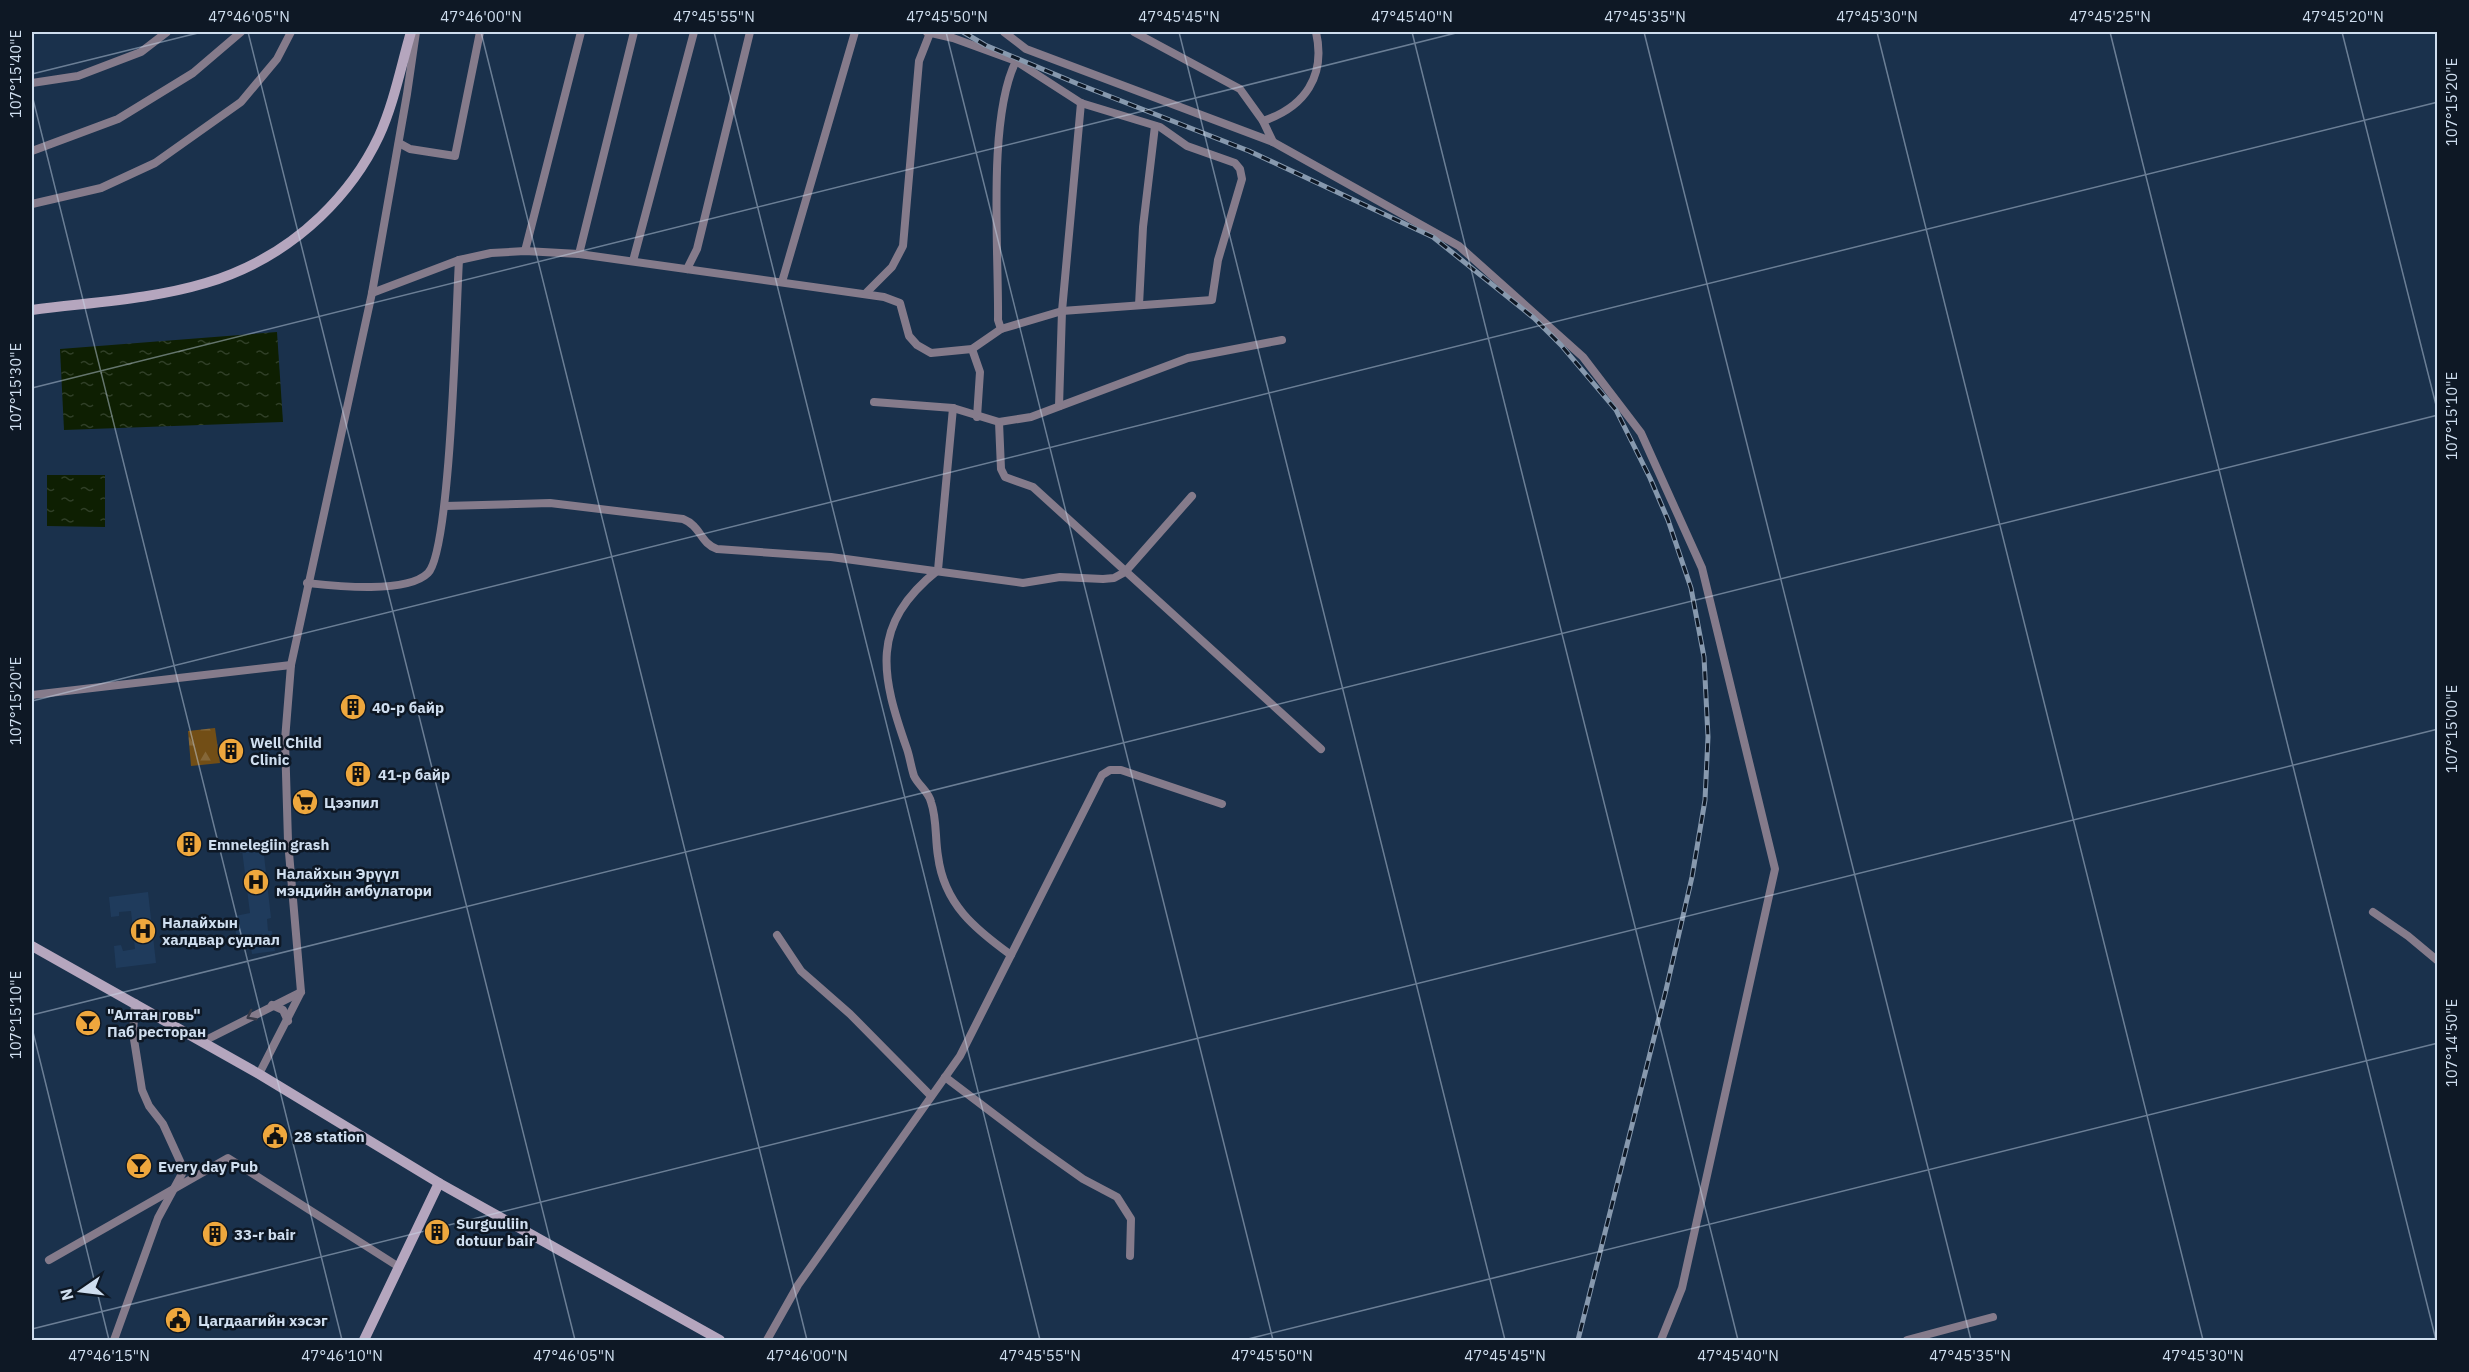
<svg xmlns="http://www.w3.org/2000/svg" width="2469" height="1372" font-family="'IBM Plex Sans',sans-serif">
<style>
.built{fill:#1f3b5c}
.forest{fill:url(#forest-firs)}
.water{fill:url(#water-ripples)}
.lines{fill:none;stroke-linecap:round;stroke-linejoin:round}
.street{stroke:#857b8b;stroke-width:8}
.secondary{stroke:#b5a6be;stroke-width:10}
.rail-casing{stroke:#8799ae;stroke-width:5}
.rail{stroke:#0e1825;stroke-width:3;stroke-dasharray:9;stroke-linecap:butt}
.oneway{stroke:#383b49}
.ticks{fill:none;stroke:#cfdeef;stroke-width:1.5;stroke-opacity:0.45}
.labels{text-anchor:middle;dominant-baseline:central;stroke-width:5;stroke-linejoin:round;paint-order:stroke}
.poi-label{font-size:15px;font-weight:bold;fill:#cfdeef;stroke:#0e1825;text-anchor:start}
.neatline{fill:none;stroke:#cfdeef;stroke-width:2}
.ticks-label{font-size:15px;text-anchor:middle;fill:#cfdeef}
</style>
<defs>
<pattern id="forest-firs" width="22" height="20" patternUnits="userSpaceOnUse" patternTransform="scale(1.5)"><rect width="22" height="20" fill="#724e16"/><path d="M5 1l3.5 6h-7zM16 11l3.5 6h-7z" fill="#856738"/></pattern>
<pattern id="water-ripples" width="26" height="14" patternUnits="userSpaceOnUse" patternTransform="scale(1.5)"><rect width="26" height="14" fill="#0e1f02"/><path d="M2 4q2-2 4 0t4 0M15 11q2-2 4 0t4 0" fill="none" stroke="#303f27"/></pattern>
</defs>
<rect width="100%" height="100%" fill="#1a314c"/>
<g class="built">
<path d="M263,846l8,72 -4,1 1,12h4l3,20 -23,3 -3,-19 -13,1 -1,-20 15,-3 -8,-63z"/>
<path d="M148,892l8,71 -40,5 -2,-22 7,-1 2,6 12,-2 -4,-38 -12,1v4l-8,1 -2,-20z"/>
</g>
<path class="forest" d="M215,728l5,35 -29,3 -3,-35z"/>
<g class="water">
<path d="M277,332l6,90 -219,8 -4,-81z"/>
<path d="M47,475h58v52l-58,-1z"/>
</g>
<g class="lines">
<g class="street">
<path d="M1004,32l22,17 247,93 186,104 124,111 58,76 61,135 73,301 -93,419 -21,52"/>
<path d="M1134,32l106,57 23,32 10,21"/>
<path d="M32,83l46,-7 63,-24 26,-20"/>
<path d="M1263,121c42,-14 63,-45 53,-89"/>
<path d="M399,143l11,6 45,7 25,-124"/>
<path d="M32,151l86,-32 75,-46 48,-41"/>
<path d="M32,204l69,-16 54,-25 86,-61 36,-43 14,-27"/>
<path d="M525,251l56,-219"/>
<path d="M579,254l55,-222"/>
<path d="M633,261l61,-229"/>
<path d="M687,269l10,-20 53,-217"/>
<path d="M782,282l73,-250"/>
<path d="M372,293l87,-33 32,-7 34,-2 54,3 305,43 16,6 9,33 8,9 14,8 41,-4 29,-20 61,-18 150,-11 6,-40 24,-81 -2,-10 -5,-6 -48,-17 -27,-19 -79,-24 -65,-42 -63,-23 -26,-6"/>
<path d="M866,293l26,-26 11,-21 16,-185 11,-28"/>
<path d="M1139,305l4,-78 12,-101"/>
<path d="M1001,329l-3,-9c1,-67 -11,-201 18,-259"/>
<path d="M972,349l8,23 -3,45"/>
<path d="M874,402l79,6 46,14 32,-5 157,-59 94,-18"/>
<path d="M1059,406l3,-95 19,-208"/>
<path d="M953,408l-15,162c-69,55 -57,105 -31,179 3,9 4,18 7,27 4,9 15,16 17,26 6,17 4,37 7,54 6,48 37,73 73,99"/>
<path d="M999,422l2,47 4,8 28,10 288,262"/>
<path d="M445,506l105,-3 133,16c18,7 17,24 34,30l114,8 192,26 37,-6 43,2 11,-1 11,-6 67,-76"/>
<path d="M307,583c28,3 100,11 121,-10 23,-23 28,-266 31,-313"/>
<path d="M32,695l259,-30"/>
<path d="M2373,912l35,24 30,25"/>
<path d="M777,935l24,36 49,43 81,82"/>
<path d="M272,1005l11,5 5,11"/>
<path d="M202,1042l99,-50"/>
<path d="M259,1074l42,-82 -13,-151 -3,-101 6,-75 81,-372 35,-199 9,-62"/>
<path d="M945,1077l90,68 48,34 34,18 14,22 -1,37"/>
<path d="M49,1260l179,-102 171,109"/>
<path d="M114,1340l44,-122 26,-48 -21,-46 -14,-18 -7,-16 -9,-57 2,-30"/>
<path d="M767,1340l31,-55 162,-229 142,-281 8,-5h11l101,34"/>
<path d="M1907,1340l86,-23"/>
</g>
<g class="secondary">
<path d="M32,310c109,-14 203,-12 288,-93 24,-23 45,-51 59,-81 15,-33 22,-70 32,-104"/>
<path d="M32,946l227,128 180,109 281,157"/>
<path d="M364,1340l75,-157"/>
</g>
<g class="rail-casing">
<path id="rail" d="M963,32l22,13 93,39 171,67 184,86 101,81 27,27 55,65 34,68 18,42 23,68 13,69 4,80 -3,63 -13,77 -26,113 -88,350"/>
</g>
<use href="#rail" class="rail"/>
</g>
<defs><path id="oneway-chevron" d="M-2-3.5L2.5 0L-2 3.5" fill="none" stroke-width="1.6" stroke-linecap="round" stroke-linejoin="round" transform="scale(1.5)"/></defs>
<use class="oneway" href="#oneway-chevron" transform="translate(251 1016) rotate(152)"/>
<path class="ticks" d="M248,32l327,1308M481,32l326,1308M714,32l326,1308M946,32l327,1308M1179,32l326,1308M1412,32l326,1308M1644,32l327,1308M1877,32l326,1308M2110,32l326,1308M2342,32l96,381M32,74l170,-42M32,95l310,1245M32,388l1428,-356M32,701l2406,-599M32,1015l2406,-600M32,1028l77,312M32,1329l2406,-600M1244,1340l1194,-297"/>
<defs>
<g id="building-disc" transform="scale(1.35)"><circle r="9.5" fill="#eea73d" stroke="#0e1825"/><path d="M-4-6H4V6H1V3H-1V6H-4ZM-2.5-4.3h1.7v1.8h-1.7ZM.8-4.3h1.7v1.8H.8ZM-2.5-1h1.7V.8h-1.7ZM.8-1h1.7V.8H.8Z" fill="#111"/></g>
<g id="supermarket-disc" transform="scale(1.35)"><circle r="9.5" fill="#eea73d" stroke="#0e1825"/><path d="M-6-5.5h2.5l.6 2H6L4.5 2H-2.5L-4.4-4H-6ZM-1.5 3.2a1.3 1.3 0 1 0 .1 0ZM3 3.2a1.3 1.3 0 1 0 .1 0Z" fill="#111"/></g>
<g id="hospital-disc" transform="scale(1.35)"><circle r="9.5" fill="#eea73d" stroke="#0e1825"/><path d="M-5-5h3v3.5h4V-5h3V5h-3V1.5h-4V5h-3Z" fill="#111"/></g>
<g id="bar-disc" transform="scale(1.35)"><circle r="9.5" fill="#eea73d" stroke="#0e1825"/><path d="M-6-5H6L.8 .8V4.5H3.5V6h-7V4.5H-.8V.8Z" fill="#111"/></g>
<g id="civic-disc" transform="scale(1.35)"><circle r="9.5" fill="#eea73d" stroke="#0e1825"/><path d="M-.6-6.5H3V-4.5H.6V-3L4-1V1h2V6H-6V1h2V-1L-.6-3ZM-1.2 2.5V6h2.4V2.5Z" fill="#111"/></g>
</defs>
<g fill-rule="evenodd">
<use href="#building-disc" x="353" y="707"/>
<use href="#building-disc" x="231" y="751"/>
<use href="#building-disc" x="358" y="774"/>
<use href="#supermarket-disc" x="305" y="802"/>
<use href="#building-disc" x="189" y="844"/>
<use href="#hospital-disc" x="256" y="882"/>
<use href="#hospital-disc" x="143" y="931"/>
<use href="#bar-disc" x="88" y="1023"/>
<use href="#civic-disc" x="275" y="1136"/>
<use href="#bar-disc" x="139" y="1166"/>
<use href="#building-disc" x="437" y="1232"/>
<use href="#building-disc" x="215" y="1234"/>
<use href="#civic-disc" x="178" y="1320"/>
</g>
<g class="labels">
<g class="poi-label">
<text x="372" y="707">40-р байр</text>
<text x="250" y="742">Well Child<tspan x="250" dy="17">Clinic</tspan></text>
<text x="378" y="774">41-р байр</text>
<text x="324" y="802">Цээпил</text>
<text x="208" y="844">Emnelegiin grash</text>
<text x="276" y="873">Налайхын Эрүүл<tspan x="276" dy="17">мэндийн амбулатори</tspan></text>
<text x="162" y="922">Налайхын<tspan x="162" dy="17">халдвар судлал</tspan></text>
<text x="107" y="1014">"Алтан говь"<tspan x="107" dy="17">Паб ресторан</tspan></text>
<text x="294" y="1136">28 station</text>
<text x="158" y="1166">Every day Pub</text>
<text x="456" y="1223">Surguuliin<tspan x="456" dy="17">dotuur bair</tspan></text>
<text x="234" y="1234">33-r bair</text>
<text x="198" y="1320">Цагдаагийн хэсэг</text>
</g>
</g>
<rect width="2469" height="1372" fill="none" stroke="#0e1825" stroke-width="66"/>
<g transform="translate(81 1291) rotate(256)" stroke="#0e1825" stroke-width="4.5" paint-order="stroke">
<path d="M0-4.5L10 22L0 15L-10 22Z" fill="#cfdeef"/>
<text y="-9" font-size="16" font-weight="bold" text-anchor="middle" fill="#cfdeef">N</text>
</g>
<rect x="33" y="33" width="2403" height="1306" class="neatline"/>
<g class="ticks-label">
<text x="249" y="22">47°46'05"N</text>
<text x="481" y="22">47°46'00"N</text>
<text x="714" y="22">47°45'55"N</text>
<text x="947" y="22">47°45'50"N</text>
<text x="1179" y="22">47°45'45"N</text>
<text x="1412" y="22">47°45'40"N</text>
<text x="1645" y="22">47°45'35"N</text>
<text x="1877" y="22">47°45'30"N</text>
<text x="2110" y="22">47°45'25"N</text>
<text x="2343" y="22">47°45'20"N</text>
<text transform="translate(16 74) rotate(-90)" y="5">107°15'40"E</text>
<text transform="translate(2452 102) rotate(-90)" y="5">107°15'20"E</text>
<text transform="translate(16 387) rotate(-90)" y="5">107°15'30"E</text>
<text transform="translate(2452 416) rotate(-90)" y="5">107°15'10"E</text>
<text transform="translate(16 701) rotate(-90)" y="5">107°15'20"E</text>
<text transform="translate(2452 729) rotate(-90)" y="5">107°15'00"E</text>
<text transform="translate(16 1015) rotate(-90)" y="5">107°15'10"E</text>
<text transform="translate(2452 1043) rotate(-90)" y="5">107°14'50"E</text>
<text x="109" y="1361">47°46'15"N</text>
<text x="342" y="1361">47°46'10"N</text>
<text x="574" y="1361">47°46'05"N</text>
<text x="807" y="1361">47°46'00"N</text>
<text x="1040" y="1361">47°45'55"N</text>
<text x="1272" y="1361">47°45'50"N</text>
<text x="1505" y="1361">47°45'45"N</text>
<text x="1738" y="1361">47°45'40"N</text>
<text x="1970" y="1361">47°45'35"N</text>
<text x="2203" y="1361">47°45'30"N</text>
</g>
</svg>
